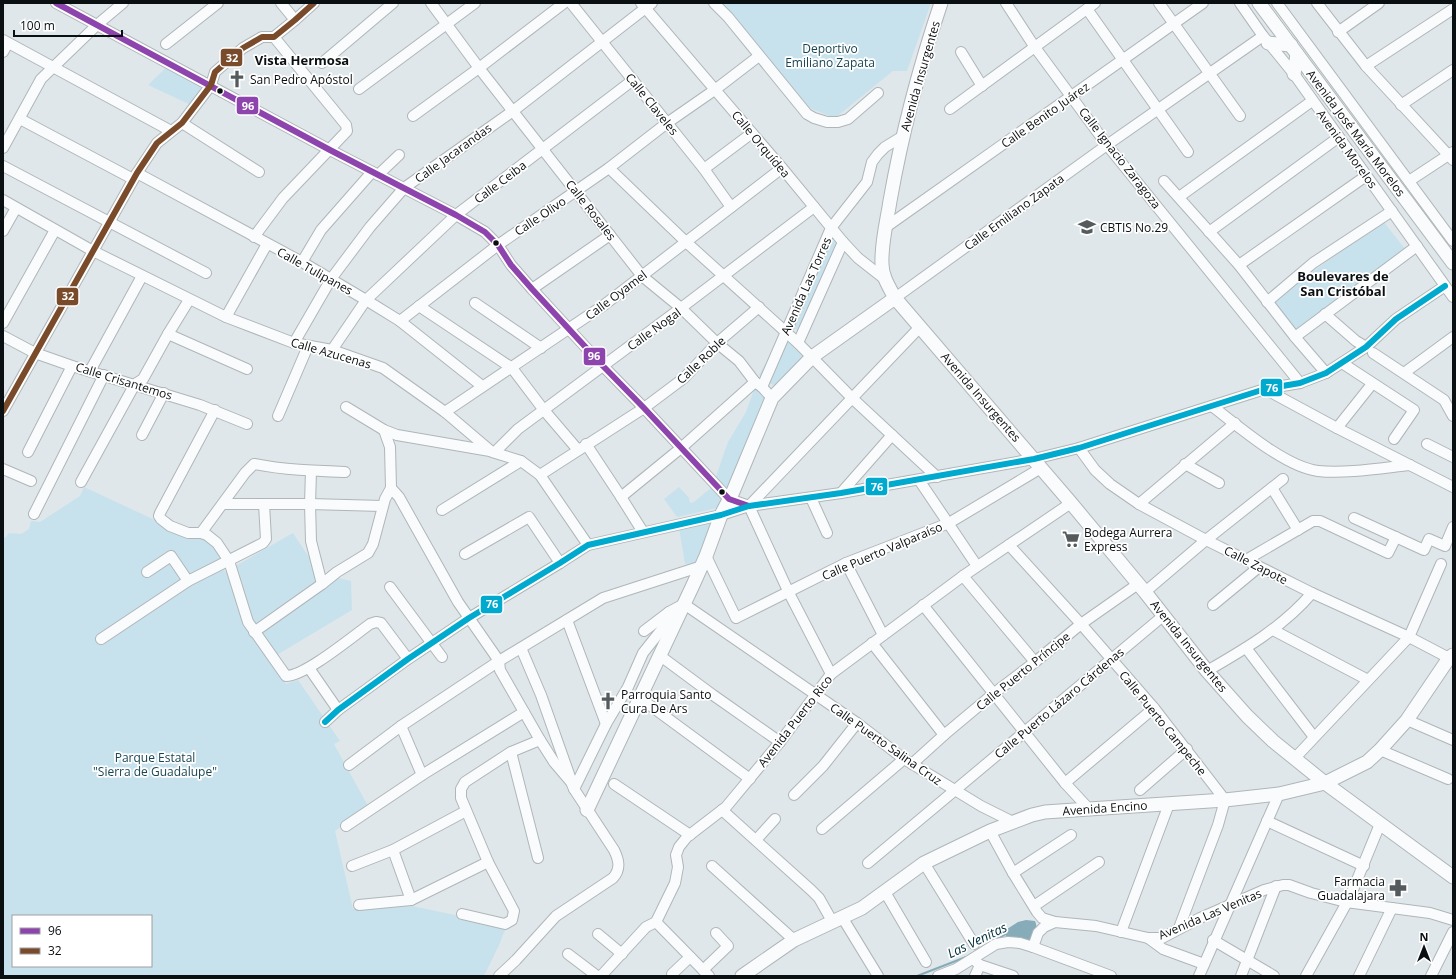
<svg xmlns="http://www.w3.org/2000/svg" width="1456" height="979" font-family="'Open Sans',sans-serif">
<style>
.green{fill:#c7e2ec;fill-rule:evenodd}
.water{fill:#86acba}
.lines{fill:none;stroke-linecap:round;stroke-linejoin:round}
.stream{stroke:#86acba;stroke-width:2}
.minor-casing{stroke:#b0b6b8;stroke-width:12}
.major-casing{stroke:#b0b6b8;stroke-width:15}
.minor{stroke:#fafbfc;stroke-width:10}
.major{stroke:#fafbfc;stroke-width:13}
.bus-1-casing{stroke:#fff;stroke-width:9}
.bus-2-casing{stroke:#fff;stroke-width:9}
.bus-3-casing{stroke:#fff;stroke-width:9}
.bus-1{stroke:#8e44ad;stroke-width:6}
.bus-2{stroke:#7a4b2a;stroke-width:6}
.bus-3{stroke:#00a9ce;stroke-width:6}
.bus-dot{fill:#0a0f11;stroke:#fff;stroke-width:1.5}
.labels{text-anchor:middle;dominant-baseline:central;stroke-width:3.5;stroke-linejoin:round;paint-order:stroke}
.park-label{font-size:12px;fill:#184553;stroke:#fff}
.street-label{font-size:12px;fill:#0a0f11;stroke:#fff}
.poi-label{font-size:12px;fill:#0a0f11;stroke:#fff;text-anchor:start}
.neighbourhood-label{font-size:13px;font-weight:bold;fill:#0a0f11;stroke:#fff}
.water-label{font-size:13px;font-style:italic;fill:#002f3d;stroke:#fff}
.line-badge{stroke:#fff;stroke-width:1.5}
.badge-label{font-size:11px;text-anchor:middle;font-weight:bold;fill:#fff}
</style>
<rect width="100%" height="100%" fill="#dfe7ea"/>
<g class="green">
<path d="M717,3h214l-24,68h-14l-58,47 -30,-12z"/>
<path d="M170,64l42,23 -21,18 -43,-20z"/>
<path d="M1383,221l22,28 -110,83 -23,-31z"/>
<path d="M834,241l4,4 -39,85 -6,-1v-5l38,-82z"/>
<path d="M781,335l22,22 -29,29 -15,-11z"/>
<path d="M755,387l13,10 -37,96 -16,-14 13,-37 18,-30z"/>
<path d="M84,487l103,48h19l14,21 5,16 68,-39 27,41 31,7 1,29 -82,49 16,25 12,-4 42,61 -6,3 34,62 -33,25 18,78 59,-3 95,20 -5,11 -2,6 -16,33h-481v-438l3,-1 3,-4 12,1 8,-5 2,-8 9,1 40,-26zM13,916h138v50h-138z"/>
<path d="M679,487l10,11 1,5 4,-1 17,-14 12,12 -1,7 -45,10 -13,-18z"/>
<path d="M714,523l-14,39 -15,2 -6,-36z"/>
</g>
<path class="water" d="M1026,920l9,1c3,7 1,11 -3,18l-4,2 -21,-3 -3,-7 14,-9z"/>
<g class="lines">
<g class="stream">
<path d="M996,940l10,-6"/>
<path d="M917,976l49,-19"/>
</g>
<g class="minor-casing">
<g id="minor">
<path d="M56,3l274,147 126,65 29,17 13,13 13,20 21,24 71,77 41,42 85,91 20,7"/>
<path d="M281,3l14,17"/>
<path d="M431,3l48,65 163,208 39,32 36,35 22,18 16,21 7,5 10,11"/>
<path d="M571,3l133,166 27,38"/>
<path d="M641,3l141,165 61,74 15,16 28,22"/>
<path d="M714,3l14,14 79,97 7,4 13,4h11l10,-3 30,-26"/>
<path d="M1006,3l28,43 73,99 193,238"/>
<path d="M1159,3l81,113"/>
<path d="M1240,3l23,33 31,38 159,223"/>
<path d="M1277,3l176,238"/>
<path d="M1317,3l49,63 87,94"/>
<path d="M1087,9l101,143"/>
<path d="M1338,32l41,-29"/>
<path d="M3,40l168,91"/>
<path d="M166,44l52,-41"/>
<path d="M3,52l5,-9"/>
<path d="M961,52l21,34"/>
<path d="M322,63l71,-60"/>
<path d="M1366,66l87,-57"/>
<path d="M359,89l116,-86"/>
<path d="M1401,105l52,-35"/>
<path d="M950,109l145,-106"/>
<path d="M413,116l66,-48 85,-65"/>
<path d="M20,119l113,60"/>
<path d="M182,123l77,49"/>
<path d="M3,148l38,-69 57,-55 25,-21"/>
<path d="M3,166l203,107"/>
<path d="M609,168l77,74 112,101 54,55 85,79"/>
<path d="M704,169l48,-36"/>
<path d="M137,173l165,89 64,38 34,21 82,65"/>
<path d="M378,175l21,-20"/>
<path d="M1164,181l75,84 56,72 31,36"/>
<path d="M1409,181l44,-29"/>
<path d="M1179,197l133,-96"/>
<path d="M3,200l90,51 133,66 68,26 38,7 51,18 62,44 47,40 29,9 19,14 48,70"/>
<path d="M886,227l317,-224"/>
<path d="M3,231l13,-23"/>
<path d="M1209,232l130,-95"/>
<path d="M254,237l29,-39 64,-67 -1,-6 -72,-88"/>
<path d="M302,262l19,-32 51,-58"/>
<path d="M1239,265l127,-89"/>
<path d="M532,289l78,-54"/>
<path d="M895,298l212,-153 156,-109"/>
<path d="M1267,302l46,-39 79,-52"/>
<path d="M475,303l66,45"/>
<path d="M419,306l93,62 31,41 35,41"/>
<path d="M1325,314l31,27 10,6"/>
<path d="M226,317l41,-73"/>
<path d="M400,321l98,-76 111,-77 58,-45 49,-34 43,-33"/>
<path d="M3,323l52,-93"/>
<path d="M168,334l79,35"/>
<path d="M3,336l32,17 37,13 128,39 47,19"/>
<path d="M1295,337l122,-91"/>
<path d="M294,343l37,-64 39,-52 34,-39 109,-77 139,-108"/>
<path d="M798,343l45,-101"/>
<path d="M332,350l34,-50 90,-85 177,-135"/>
<path d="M1373,353l71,47 9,16"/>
<path d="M1342,363l72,47 -20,29"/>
<path d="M90,371l52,-95"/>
<path d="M1404,373l49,-36"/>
<path d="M762,387l69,-159 36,-46 5,-20 6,-8 7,-7 18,-11"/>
<path d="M1265,389l72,39 116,59"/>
<path d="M1212,406c26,20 73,61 106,65 27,3 64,-3 92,-6"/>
<path d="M346,407l38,23 13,5 93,16"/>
<path d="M215,410l-55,103 -1,3 2,3 9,7 18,7h13l6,2 10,8 12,18 19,61 38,54c19,0 66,-39 84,-52l6,-2 5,1 27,36"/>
<path d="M3,411l134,-238 20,-30 25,-20 29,-38 4,-13 28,-24 19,-11h12l21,-17 19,-17"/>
<path d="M445,412l159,-107 178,-137"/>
<path d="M278,416l30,-70"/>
<path d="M1337,428l35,-44"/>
<path d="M384,430l6,17 1,41 8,9 59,105 41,59 1,9 40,70 14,22 17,20 3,7 40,61c5,10 7,19 -1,28l-57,38 -40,44 -17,16"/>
<path d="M142,435l22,-42"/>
<path d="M586,444l35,53 22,35"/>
<path d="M1427,444l26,13"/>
<path d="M1079,448l16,22 15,14 29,20 67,36 106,53 97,44 40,21"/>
<path d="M28,452l44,-86"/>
<path d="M495,452l23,-23 163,-121 133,-101"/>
<path d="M1185,464l34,19"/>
<path d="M3,469l28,12"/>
<path d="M311,471l-1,33 1,37 11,43"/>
<path d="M540,475l104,-67 40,-30 33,-35 42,-36"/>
<path d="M919,480l58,86"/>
<path d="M81,482l54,-98 8,-5 25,-45 21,-34"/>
<path d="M1272,488l26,42"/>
<path d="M841,493l51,-58"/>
<path d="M621,497l60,-49 74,-66"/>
<path d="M811,498l16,35"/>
<path d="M224,504h86l72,2"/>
<path d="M1139,504l96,-81"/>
<path d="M749,506l171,-179"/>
<path d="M749,506l40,87 42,81"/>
<path d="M442,510l79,-49"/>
<path d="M34,514l70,-139"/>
<path d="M1354,518l70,32 5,-11 16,7 8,-19"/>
<path d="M201,533l44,-60 9,-9c30,6 61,7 91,8"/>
<path d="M1009,545l72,79 73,84 71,92 -7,25 -39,103"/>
<path d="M465,554l64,-37 31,46"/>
<path d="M706,556l30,62 110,-55 103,-40 92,-55"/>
<path d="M1246,560l67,-39h7l68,32 8,-16"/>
<path d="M846,563l37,72"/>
<path d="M147,572l24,-16 17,25"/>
<path d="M963,576l72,86"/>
<path d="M390,587l52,70"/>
<path d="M1145,592l61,-52 77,-61"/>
<path d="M923,605l142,178 24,26"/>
<path d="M1213,605l46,-38"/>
<path d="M567,620l39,104"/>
<path d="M1273,630l95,50"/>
<path d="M644,631l25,-19"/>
<path d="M254,632l68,-48 15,-12 31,-19 5,-9 12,-45 6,-11"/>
<path d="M101,639l87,-58 75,-38 3,-4 -2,-35"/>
<path d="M872,643l72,92"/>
<path d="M521,648l20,47 29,82"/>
<path d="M1246,648l68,89"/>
<path d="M659,655l54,40 67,47"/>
<path d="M309,668l29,42"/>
<path d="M1207,671c38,-22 76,-44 105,-78"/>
<path d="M640,698l110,81"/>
<path d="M1407,720l46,20"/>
<path d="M325,722l13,-12 70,-51 61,-41 91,-55 28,-18 133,-30 28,-9 92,-13 193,-34 45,-11 186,-59 35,-6 26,-10 40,-26 30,-28 49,-33"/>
<path d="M401,726l21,49"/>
<path d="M1380,750l68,29"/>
<path d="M511,752l27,106"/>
<path d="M1294,759l115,-122 32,-73"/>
<path d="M912,764l32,-29 49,-41 42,-32 46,-38 57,-40"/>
<path d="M349,765l52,-39 98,-65 104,-63 99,-32"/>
<path d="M1065,783l89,-75"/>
<path d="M614,784l76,51"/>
<path d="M574,789l32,-65 22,-37 15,-34 27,-34 -1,-7 15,-8 173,119 47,36 77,47 32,16"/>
<path d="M1140,790l47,-41"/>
<path d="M794,795l29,-29 34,-43"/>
<path d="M722,810l89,80 8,8 13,23"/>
<path d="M1267,821l97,45"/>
<path d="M346,826l76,-51 102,-63"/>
<path d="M822,829l82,-70"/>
<path d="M990,831l23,42 24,39 5,6 13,4"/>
<path d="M756,840l19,-21"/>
<path d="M393,850l18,50"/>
<path d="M868,863l295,-247"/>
<path d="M924,863l50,81"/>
<path d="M352,866l41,-16 73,-39"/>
<path d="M712,866l82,74"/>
<path d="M1013,873l58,-38"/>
<path d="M885,892l41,70"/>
<path d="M359,905l52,-5 77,-38"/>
<path d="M1034,906l65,-44"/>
<path d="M462,914l43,10 7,-4 2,-9 -26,-49 -27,-64v-9l4,-7 46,-30 29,-12"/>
<path d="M842,917l36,59"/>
<path d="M656,922l53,54"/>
<path d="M1121,932l48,-128"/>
<path d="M598,934l24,20"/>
<path d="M1148,938l15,11 41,15"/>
<path d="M1213,940l61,36"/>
<path d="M1033,947l5,-14 6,-6 11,-5 41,4 52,12h14l38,-20 64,-28 19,-5h6l22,8 35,9 84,11 23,7"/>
<path d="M568,954l29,22"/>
<path d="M973,959l7,6 33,11"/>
<path d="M703,970l25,-24 -12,-13"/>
<path d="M672,974l18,-17"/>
<path d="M601,976l45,-49 10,-5 19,-39 3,-16 -2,-12 3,-8 8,-10 39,-30 54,-65 51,-68 132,-98 108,-73"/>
<path d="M938,976l18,-7 40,-25 12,-2 12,1 13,4 78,29"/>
<path d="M975,976l5,-11"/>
<path d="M1199,976l80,-182"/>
<path d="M1241,976l35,-90"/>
<path d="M1306,976l44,-79 30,-73"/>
<path d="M1359,976l33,-68"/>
<path d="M1431,976l22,-44"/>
</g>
</g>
<g class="major-casing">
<g id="major">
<path d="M941,3c-22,65 -39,130 -51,198 -3,20 -9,42 -8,63 0,12 7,23 13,34l176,205 74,89 62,79 40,45 26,25 52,42 128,94"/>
<path d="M1259,3l194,260"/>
<path d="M1268,43l23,2"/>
<path d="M1294,74l3,-20"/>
<path d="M587,810l106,-225 13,-29 15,-41 11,-21 40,-96 40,-41 83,-59"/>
<path d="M742,976l52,-36 68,-32 62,-45 66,-32 42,-16 13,-3 44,-3 136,-9 54,-6 46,-11 42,-21 13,-12 27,-30 42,-62 4,-3"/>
</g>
</g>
<use href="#minor" class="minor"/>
<use href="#major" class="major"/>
<g class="bus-1-casing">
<path id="bus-1" d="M56,3l274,147 126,65 29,17 13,13 13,20 21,24 71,77 41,42 85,91 20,7"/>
</g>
<g class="bus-2-casing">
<path id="bus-2" d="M3,411l134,-238 20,-30 25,-20 29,-38 4,-13 28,-24 19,-11h12l21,-17 19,-17"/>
</g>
<g class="bus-3-casing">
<path id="bus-3" d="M325,722l13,-12 70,-51 61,-41 91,-55 28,-18 133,-30 28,-9 92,-13 193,-34 45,-11 186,-59 35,-6 26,-10 40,-26 30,-28 49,-33"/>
</g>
<use href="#bus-1" class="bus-1"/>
<use href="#bus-2" class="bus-2"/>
<use href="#bus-3" class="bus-3"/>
</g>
<defs>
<g id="church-bare" transform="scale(1.38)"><path d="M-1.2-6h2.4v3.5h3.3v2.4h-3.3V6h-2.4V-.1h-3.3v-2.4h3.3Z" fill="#555b5d" stroke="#fff" stroke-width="2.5" paint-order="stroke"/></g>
<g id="school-bare" transform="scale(1.38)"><path d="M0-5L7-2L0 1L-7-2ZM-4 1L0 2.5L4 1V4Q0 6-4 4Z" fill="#555b5d" stroke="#fff" stroke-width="2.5" paint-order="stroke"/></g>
<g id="supermarket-bare" transform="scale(1.38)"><path d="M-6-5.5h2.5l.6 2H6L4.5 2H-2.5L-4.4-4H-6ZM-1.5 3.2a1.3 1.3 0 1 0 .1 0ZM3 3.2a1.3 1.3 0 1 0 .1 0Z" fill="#555b5d" stroke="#fff" stroke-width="2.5" paint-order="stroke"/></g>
<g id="pharmacy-bare" transform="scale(1.38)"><path d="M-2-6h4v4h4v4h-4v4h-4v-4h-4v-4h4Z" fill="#555b5d" stroke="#fff" stroke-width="2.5" paint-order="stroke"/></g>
</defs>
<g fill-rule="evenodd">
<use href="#church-bare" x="237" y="79"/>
<use href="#school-bare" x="1087" y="227"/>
<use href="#supermarket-bare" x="1071" y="539"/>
<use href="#church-bare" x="608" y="701"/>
<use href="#pharmacy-bare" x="1398" y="888"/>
</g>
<g class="bus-dot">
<circle cx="220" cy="91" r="3.5"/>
<circle cx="496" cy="243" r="3.5"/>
<circle cx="722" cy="492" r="3.5"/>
</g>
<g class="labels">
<g class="park-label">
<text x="830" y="48">Deportivo<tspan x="830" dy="14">Emiliano Zapata</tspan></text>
<text x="155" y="757">Parque Estatal<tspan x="155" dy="14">"Sierra de Guadalupe"</tspan></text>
</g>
<g class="street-label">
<text transform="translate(920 76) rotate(-74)">Avenida Insurgentes</text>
<text transform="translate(652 104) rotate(51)">Calle Claveles</text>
<text transform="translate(1045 115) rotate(-35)">Calle Benito Juárez</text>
<text transform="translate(1356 133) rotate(53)">Avenida José María Morelos</text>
<text transform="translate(761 144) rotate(50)">Calle Orquídea</text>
<text transform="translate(1347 149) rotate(54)">Avenida Morelos</text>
<text transform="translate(453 153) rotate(-36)">Calle Jacarandas</text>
<text transform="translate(1120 158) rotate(52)">Calle Ignacio Zaragoza</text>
<text transform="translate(500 182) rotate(-37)">Calle Ceiba</text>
<text transform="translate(591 210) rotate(52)">Calle Rosales</text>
<text transform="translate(1014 212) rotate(-36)">Calle Emiliano Zapata</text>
<text transform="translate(540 216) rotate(-34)">Calle Olivo</text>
<text transform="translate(315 271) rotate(29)">Calle Tulipanes</text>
<text transform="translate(806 286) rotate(-66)">Avenida Las Torres</text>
<text transform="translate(616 295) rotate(-37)">Calle Oyamel</text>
<text transform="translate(654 329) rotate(-36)">Calle Nogal</text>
<text transform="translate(331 353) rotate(16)">Calle Azucenas</text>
<text transform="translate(701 360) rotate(-44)">Calle Roble</text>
<text transform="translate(124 381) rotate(17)">Calle Crisantemos</text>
<text transform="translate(981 397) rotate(49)">Avenida Insurgentes</text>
<text transform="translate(882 551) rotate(-23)">Calle Puerto Valparaíso</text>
<text transform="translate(1256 565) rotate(27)">Calle Zapote</text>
<text transform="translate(1189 646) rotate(51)">Avenida Insurgentes</text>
<text transform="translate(1023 671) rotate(-39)">Calle Puerto Príncipe</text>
<text transform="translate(1059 703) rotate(-40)">Calle Puerto Lázaro Cárdenas</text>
<text transform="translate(795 721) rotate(-52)">Avenida Puerto Rico</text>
<text transform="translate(1163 723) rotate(51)">Calle Puerto Campeche</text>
<text transform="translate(886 744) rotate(35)">Calle Puerto Salina Cruz</text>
<text transform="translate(1105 808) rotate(-4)">Avenida Encino</text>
<text transform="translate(1210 914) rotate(-23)">Avenida Las Venitas</text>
</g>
<g class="poi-label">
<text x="250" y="79">San Pedro Apóstol</text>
<text x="1100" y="227">CBTIS No.29</text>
<text x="1084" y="532">Bodega Aurrera<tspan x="1084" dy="14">Express</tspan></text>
<text x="621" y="694">Parroquia Santo<tspan x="621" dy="14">Cura De Ars</tspan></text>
<text x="1385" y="881" text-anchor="end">Farmacia<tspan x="1385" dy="14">Guadalajara</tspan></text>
</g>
<g class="neighbourhood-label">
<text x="302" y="60">Vista Hermosa</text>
<text x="1343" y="276">Boulevares de<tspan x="1343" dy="15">San Cristóbal</tspan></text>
</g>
<g class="water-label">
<text transform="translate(977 940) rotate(-26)">Las Venitas</text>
</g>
</g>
<g class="line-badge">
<rect x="220" y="48" width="23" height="19" rx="4" fill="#7a4b2a"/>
<rect x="236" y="96" width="23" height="19" rx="4" fill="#8e44ad"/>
<rect x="56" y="287" width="23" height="19" rx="4" fill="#7a4b2a"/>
<rect x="583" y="347" width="23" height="19" rx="4" fill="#8e44ad"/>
<rect x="1260" y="378" width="23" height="19" rx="4" fill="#00a9ce"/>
<rect x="865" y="477" width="23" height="19" rx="4" fill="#00a9ce"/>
<rect x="480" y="595" width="23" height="19" rx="4" fill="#00a9ce"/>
</g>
<g class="badge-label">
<text x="232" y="62">32</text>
<text x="248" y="110">96</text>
<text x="68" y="300">32</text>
<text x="594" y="360">96</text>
<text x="1272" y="392">76</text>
<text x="877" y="491">76</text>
<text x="492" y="608">76</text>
</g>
<rect width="1456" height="979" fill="none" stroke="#0a0f11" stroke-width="8"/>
<rect x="12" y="915" width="140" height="52" fill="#ffffff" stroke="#9d9fa0"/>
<rect x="20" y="928" width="20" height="6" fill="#8e44ad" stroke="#9d9fa0"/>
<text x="48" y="935" font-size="12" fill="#0a0f11">96</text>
<rect x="20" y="948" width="20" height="6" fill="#7a4b2a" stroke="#9d9fa0"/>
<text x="48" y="955" font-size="12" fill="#0a0f11">32</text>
<g transform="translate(1424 947)" stroke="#ffffff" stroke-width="3" paint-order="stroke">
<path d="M0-3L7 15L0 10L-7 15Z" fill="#0a0f11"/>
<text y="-6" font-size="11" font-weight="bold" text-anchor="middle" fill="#0a0f11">N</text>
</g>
<path d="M14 30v6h108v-6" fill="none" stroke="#0a0f11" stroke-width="2"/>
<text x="20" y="30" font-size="12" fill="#0a0f11" stroke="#ffffff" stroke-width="3" paint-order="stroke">100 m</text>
</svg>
